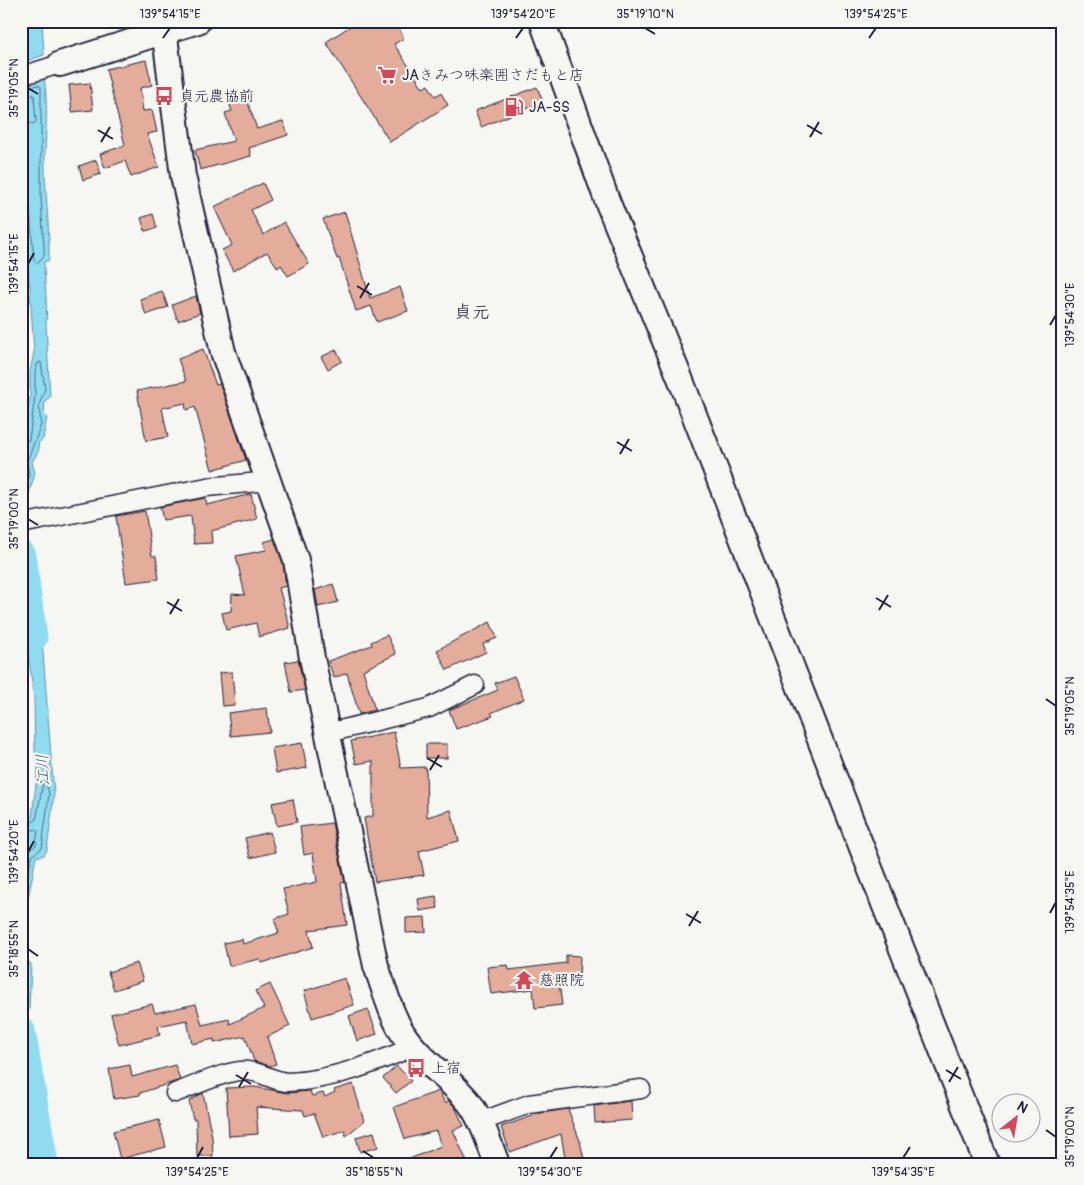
<svg xmlns="http://www.w3.org/2000/svg" width="1084" height="1185" font-family="Pangolin,'Klee One',sans-serif">
<style>
.water{fill:#8fdbf0;stroke:#6391a8}
.lines{fill:none;stroke-linecap:round;stroke-linejoin:round}
.shore{stroke:#4e6c83;stroke-width:1}
.river{stroke:#8fdbf0;stroke-width:29}
.building{fill:#e4ac9b;stroke:#22223b}
.street-casing{stroke:#22223b;stroke-width:21}
.secondary-casing{stroke:#22223b;stroke-width:28}
.street{stroke:#f6f6f2;stroke-width:18}
.secondary{stroke:#f6f6f2;stroke-width:24}
.ticks{fill:none;stroke:#22223b;stroke-width:2}
.labels{text-anchor:middle;dominant-baseline:central;stroke-width:4.5;stroke-linejoin:round;paint-order:stroke}
.poi-label{font-size:15px;fill:#22223b;stroke:#f6f6f2;text-anchor:start}
.water-label{font-size:16px;font-style:italic;fill:#435a71;stroke:#f6f6f2}
.quarter-label{font-size:18px;fill:#22223b;stroke:#f6f6f2}
.neatline{fill:none;stroke:#22223b;stroke-width:2}
.ticks-label{font-size:12px;text-anchor:middle;fill:#22223b}
</style>
<rect width="100%" height="100%" fill="#f6f6f2"/>
<filter id="ink" filterUnits="userSpaceOnUse"><feTurbulence type="fractalNoise" baseFrequency=".02" numOctaves="2"/><feDisplacementMap in="SourceGraphic" scale="10" xChannelSelector="R" yChannelSelector="G"/><feConvolveMatrix kernelMatrix="1 2 1 2 8 2 1 2 1" color-interpolation-filters="sRGB"/></filter>
<g filter="url(#ink)">
<g class="water">
<path d="M21,21h21l2,34 -23,8z"/>
<path d="M44,77c4,25 2,51 1,76 -1,36 5,72 4,107l-5,2c0,20 4,42 2,62l4,73 -5,4 -1,13 3,3 -4,22 -5,4 1,7 -7,12 3,11 -8,27 4,14 -10,2v-67l9,-53v-24l4,-20 -10,-154 -3,-3c4,-18 -3,-33 0,-49 1,-5 3,-8 4,-12l-4,-7v-42z"/>
<path d="M28,598l9,2 3,14 14,180 -7,56 -3,5 -8,2 -11,57 -1,44 7,6 -2,46 -5,1 -3,7v-182l2,-13 9,-6 6,-50 -3,-17 -1,-52 -6,-46 -3,-51z"/>
</g>
<g class="lines">
<g class="shore">
<path d="M21,90l17,-5 3,2v110l3,51v8l-7,7 -3,-2 -5,-64 -4,-6 4,-9 -2,-9 -6,-2"/>
<path d="M21,96l13,-1 2,27 -3,2 -12,-4"/>
<path d="M21,444l8,-4 6,-44v-24l3,-9 3,-1 4,27 -6,16 2,20 -14,36 2,13 -8,37"/>
<path d="M21,828l15,-8 7,-37 3,-1 3,12 -7,54 -10,8 -11,51"/>
<path d="M21,834l14,-5 3,2 -2,14 -10,8 -5,26"/>
</g>
<g class="river">
<path d="M21,555l12,82"/>
<path d="M21,1031l23,133"/>
</g>
</g>
<g class="building">
<path d="M358,21h36l10,17 -10,6 29,44 5,-3 7,11 6,-3 7,12 -58,37 -64,-100z"/>
<path d="M146,60l6,25 -12,3 3,23 9,-1 5,22 -10,2 12,33 -28,10 -6,-16 -20,7 -5,-14 25,-9 -19,-76z"/>
<path d="M90,83l3,27 -21,2 -3,-27z"/>
<path d="M537,87l6,15 -62,25 -6,-16z"/>
<path d="M245,94l12,35 26,-8 5,14 -39,13 2,8 -51,14 -5,-20 39,-9 -9,-28 7,-2 -4,-11z"/>
<path d="M96,160l5,14 -18,6 -4,-14z"/>
<path d="M263,183l8,17 -20,10 12,25 21,-13 25,42 -21,12 -7,-11 -3,3 -11,-16 -34,19 -11,-21 10,-5 -18,-38z"/>
<path d="M345,212l25,86 30,-11 8,24 -31,11 -6,-16 -15,5 -17,-53 -2,1 -14,-40z"/>
<path d="M153,214l4,14 -12,3 -4,-13z"/>
<path d="M162,291l6,16 -22,8 -6,-16z"/>
<path d="M196,296l4,17 -22,8 -6,-16z"/>
<path d="M203,349l13,36 4,-1 26,76 -34,10 -17,-63 -9,3 -1,-7 -23,5 6,29 -22,4 -9,-50 49,-10 -8,-22z"/>
<path d="M336,350l6,11 -14,8 -7,-12z"/>
<path d="M251,494l6,25 -46,12 1,12 -18,1 -3,-28 -28,4 -3,-13 45,-9 2,7z"/>
<path d="M145,511l7,45h4l3,23 -33,4 -10,-67z"/>
<path d="M274,539l9,24 3,23 -7,2 11,40 -31,9 -3,-14 -30,7 -4,-17 9,-2 1,-17 13,1 -9,-39 30,-6 -2,-8z"/>
<path d="M333,584l5,18 -20,5 -3,-17z"/>
<path d="M490,622l7,16 -14,6 3,8 -39,18 -10,-20z"/>
<path d="M387,635l9,19 -33,16 12,40 -16,4 -12,-41 -13,5 -6,-17 44,-16 -1,-3z"/>
<path d="M298,660l7,30 -14,2 -6,-30z"/>
<path d="M232,672l3,33 -13,1 -3,-33z"/>
<path d="M514,676l10,23 -33,14 2,3 -37,13 -7,-19 49,-20 -3,-7z"/>
<path d="M267,708l3,24 -39,4 -3,-23z"/>
<path d="M394,732l7,36 25,-1 1,50 24,-7 8,31 -40,10 5,24 -49,7 -11,-64 9,-2v-55l-17,3 -5,-23z"/>
<path d="M302,743l5,25 -31,5 -4,-25z"/>
<rect x="426" y="744" width="21" height="14"/>
<path d="M293,799l4,23 -20,4 -5,-23z"/>
<path d="M332,823l13,59 -4,1 6,42 -38,5 4,17 -51,16 -2,-4 -31,7 -5,-23 18,-4 1,5 36,-11 -5,-14 15,-5 -6,-25 34,-7 -4,-29 -9,2 -4,-28z"/>
<path d="M270,832l5,20 -25,6 -5,-20z"/>
<path d="M436,896l2,12 -18,3 -2,-12z"/>
<path d="M425,917l1,15 -20,1v-15z"/>
<path d="M566,955l14,1 -1,19h-21l4,30 -27,3 -2,-19 -42,5 -4,-27 21,-2 1,5 57,-7z"/>
<path d="M137,963l6,18 -29,9 -6,-18z"/>
<path d="M345,978l9,27 -42,13 -8,-27z"/>
<path d="M270,984l20,42 -23,11 9,27 -6,2 -16,-5 -9,-25 -31,7v-4l-22,5 -5,-24 -29,6 2,9 -41,10 -8,-31 41,-10 3,9 41,-9 6,21 27,-6 1,5 34,-16 -9,-17z"/>
<path d="M368,1009l9,25 -20,7 -8,-25z"/>
<path d="M130,1065l2,12 43,-12 5,15 -40,13v2l-26,4 -5,-30z"/>
<path d="M397,1066l14,15 -15,12 -13,-15z"/>
<path d="M353,1084l11,37 -18,15 -1,-6 -22,7 -9,-24 -9,3 -2,-6 -47,-3 2,27 -29,2 -3,-48 29,-1 32,6 23,-2 2,5 11,-3 2,4 10,-5 -1,-2z"/>
<path d="M439,1091l6,12 4,-2 6,6 9,19 -11,4 15,34h-71l44,-18 -5,-15 -31,8 -11,-32z"/>
<path d="M203,1093l9,44 1,19h-16l-1,-37h-3l-4,-18z"/>
<path d="M631,1101l1,19 -37,3 -1,-17z"/>
<path d="M568,1109l12,32 5,23h-19l-5,-30 -51,18 -9,-25 40,-14z"/>
<path d="M159,1120l7,27 -46,12 -7,-28z"/>
<path d="M374,1132l4,15 -18,5 -4,-15z"/>
</g>
<g class="lines">
<g class="street-casing">
<g id="street">
<path d="M21,76l39,-12"/>
<path d="M21,524l186,-37 62,-6"/>
<path d="M328,733l101,-25 46,-23"/>
<path d="M175,1093c20,-7 53,-24 73,-22 14,1 27,11 40,11 42,-1 87,-19 125,-35"/>
<path d="M480,1122l49,-18 112,-15"/>
</g>
</g>
<g class="secondary-casing">
<g id="secondary">
<path d="M163,21l20,155 40,176 73,208 16,98 64,308c9,24 15,51 30,72 17,24 43,40 62,63 14,18 21,42 29,63"/>
<path d="M542,21l66,182 72,175 176,455 131,331"/>
<path d="M60,64l138,-43"/>
</g>
</g>
<use href="#street" class="street"/>
<use href="#secondary" class="secondary"/>
</g>
</g>
<path class="ticks" d="M645,28l10,6M163,38l7,-10M516,38l7,-10M869,38l7,-10M28,88l10,6M807,125l15,9M98,130l15,9M810,137l9,-15M101,142l9,-15M28,264l6,-11M357,286l15,9M360,298l9,-15M1050,325l6,-10M617,442l15,9M620,454l9,-15M28,519l10,6M876,598l15,9M167,602l15,9M879,610l9,-15M170,614l9,-15M1046,699l10,7M427,758l15,9M430,770l9,-15M28,852l6,-11M1050,913l6,-11M686,914l15,9M689,926l9,-15M28,949l10,7M946,1070l15,9M236,1075l15,9M949,1082l9,-15M239,1087l9,-15M1046,1130l10,7M363,1151l11,7M197,1158l6,-11M550,1158l7,-11M903,1158l7,-11"/>
<defs>
<g id="supermarket-bare" transform="scale(1.5)"><path d="M-6-5.5h2.5l.6 2H6L4.5 2H-2.5L-4.4-4H-6ZM-1.5 3.2a1.3 1.3 0 1 0 .1 0ZM3 3.2a1.3 1.3 0 1 0 .1 0Z" fill="#d1495b" stroke="#f6f6f2" stroke-width="2.5" paint-order="stroke"/></g>
<g id="bus-bare" transform="scale(1.5)"><path d="M-5-6H5V4H4V6H2V4H-2V6H-4V4H-5ZM-3.5-4V0h7V-4ZM-3.5 1.2v1.5H-2V1.2ZM2 1.2v1.5H3.5V1.2Z" fill="#d1495b" stroke="#f6f6f2" stroke-width="2.5" paint-order="stroke"/></g>
<g id="fuel-bare" transform="scale(1.5)"><path d="M-5.5-6h7V0h2V4h1.3V-2.5L3-4.5l.8-.8L6-3V5H2.5V1h-1V6h-7ZM-4.2-4.7v3.2H.2V-4.7Z" fill="#d1495b" stroke="#f6f6f2" stroke-width="2.5" paint-order="stroke"/></g>
<g id="temple-bare" transform="scale(1.5)"><path d="M0-6L5-2H3V0L6.5 2.5H4V6H1.5V3h-3V6H-4V2.5H-6.5L-3 0V-2H-5Z" fill="#d1495b" stroke="#f6f6f2" stroke-width="2.5" paint-order="stroke"/></g>
</defs>
<g fill-rule="evenodd">
<use href="#supermarket-bare" x="387" y="75"/>
<use href="#bus-bare" x="164" y="96"/>
<use href="#fuel-bare" x="514" y="107"/>
<use href="#temple-bare" x="524" y="980"/>
<use href="#bus-bare" x="416" y="1068"/>
</g>
<g class="labels">
<g class="poi-label">
<text x="402" y="75">JAきみつ味楽囲さだもと店</text>
<text x="179" y="96">貞元農協前</text>
<text x="529" y="107">JA-SS</text>
<text x="539" y="980">慈照院</text>
<text x="431" y="1068">上宿</text>
</g>
<g class="water-label">
<text transform="translate(43 770) rotate(-93)">江川</text>
</g>
<g class="quarter-label">
<text x="472" y="312">貞元</text>
</g>
</g>
<rect width="1084" height="1185" fill="none" stroke="#f6f6f2" stroke-width="55"/>
<g transform="translate(1016 1118) rotate(31)"><circle r="24" fill="#f6f6f2" stroke="#a1a1a9"/>
<path d="M0-4L9 19L0 12L-9 19Z" fill="#d1495b"/>
<text y="-8" font-size="14" font-weight="bold" text-anchor="middle" fill="#22223b">N</text>
</g>
<rect x="28" y="28" width="1028" height="1130" class="neatline"/>
<g class="ticks-label">
<text x="170" y="18">139°54'15"E</text>
<text x="523" y="18">139°54'20"E</text>
<text x="645" y="18">35°19'10"N</text>
<text x="876" y="18">139°54'25"E</text>
<text transform="translate(14 88) rotate(-90)" y="4">35°19'05"N</text>
<text transform="translate(14 264) rotate(-90)" y="4">139°54'15"E</text>
<text transform="translate(1070 315) rotate(-90)" y="4">139°54'30"E</text>
<text transform="translate(14 519) rotate(-90)" y="4">35°19'00"N</text>
<text transform="translate(1070 706) rotate(-90)" y="4">35°19'05"N</text>
<text transform="translate(14 852) rotate(-90)" y="4">139°54'20"E</text>
<text transform="translate(1070 902) rotate(-90)" y="4">139°54'35"E</text>
<text transform="translate(14 949) rotate(-90)" y="4">35°18'55"N</text>
<text transform="translate(1070 1137) rotate(-90)" y="4">35°19'00"N</text>
<text x="197" y="1176">139°54'25"E</text>
<text x="374" y="1176">35°18'55"N</text>
<text x="550" y="1176">139°54'30"E</text>
<text x="903" y="1176">139°54'35"E</text>
</g>
</svg>
